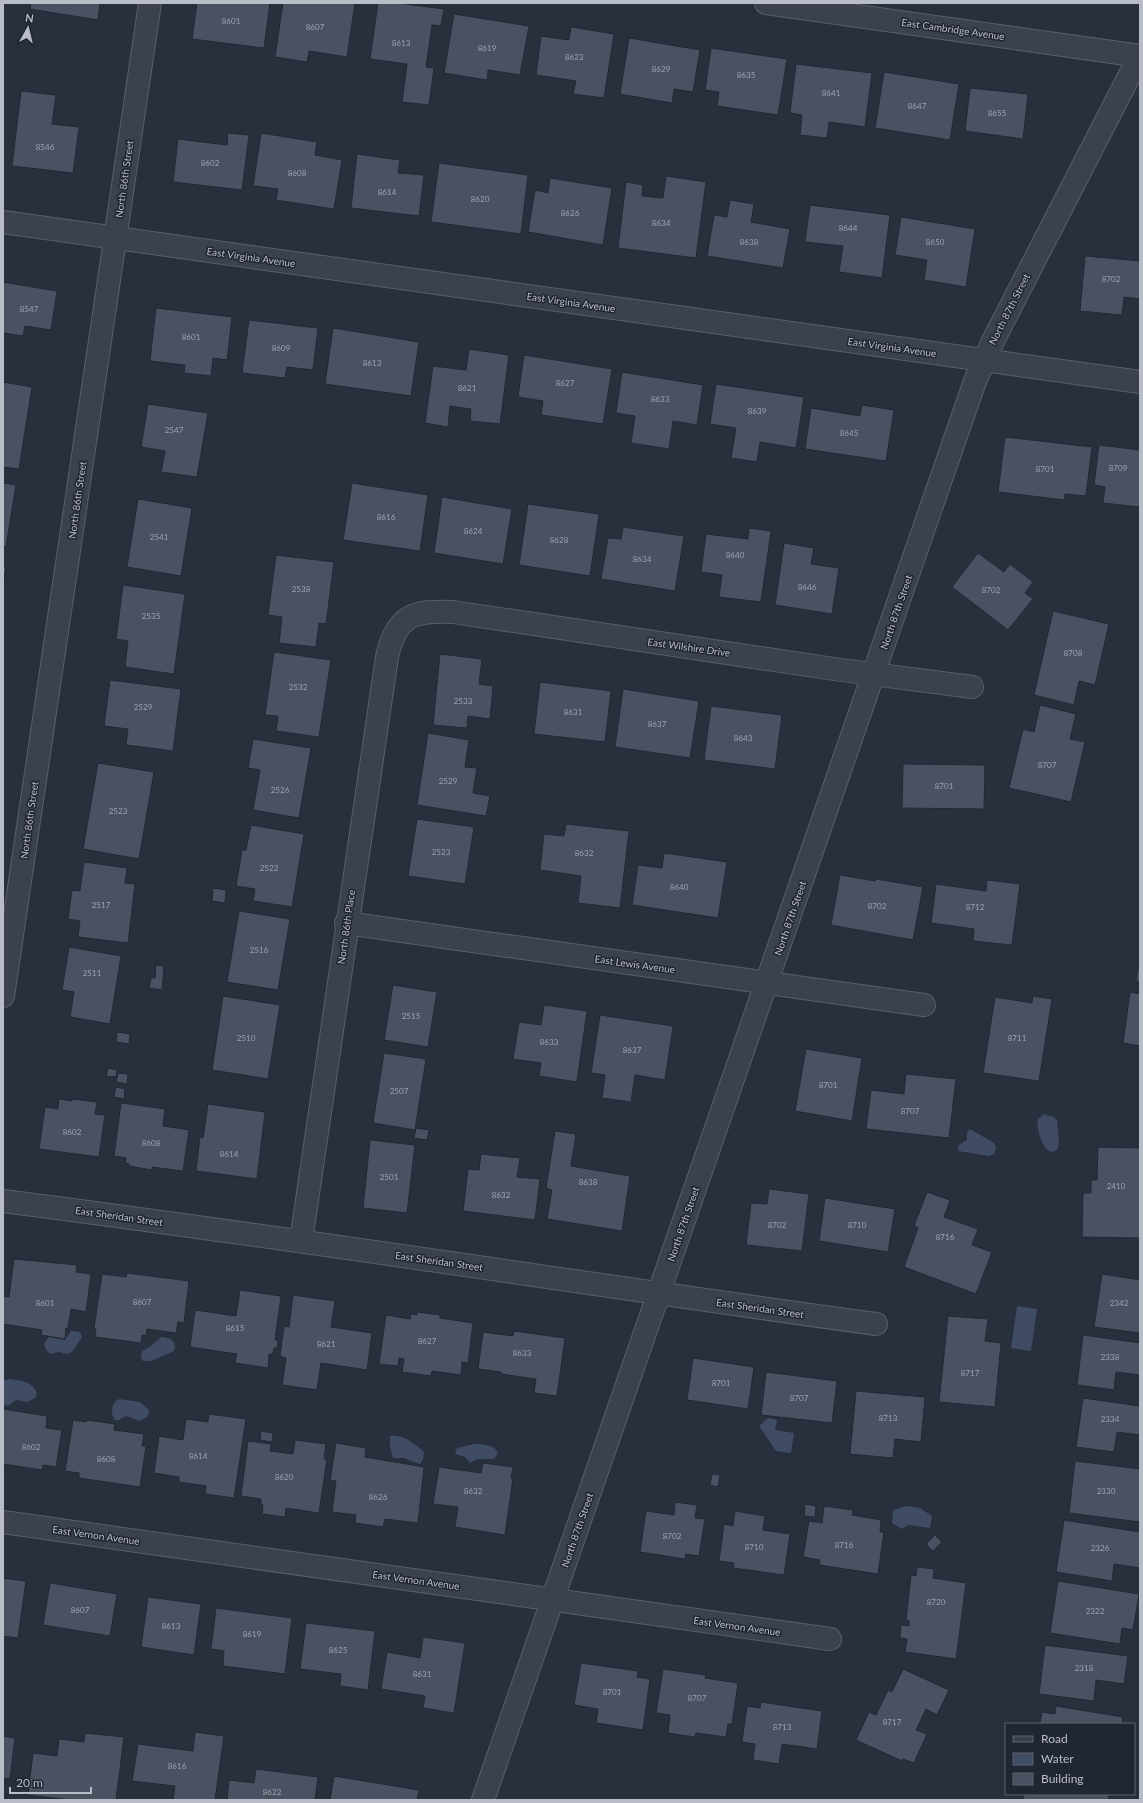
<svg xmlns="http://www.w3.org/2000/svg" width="1143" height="1803" font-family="Lato,sans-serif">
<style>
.water{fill:#404b64}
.building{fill:#4a5261;stroke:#232835}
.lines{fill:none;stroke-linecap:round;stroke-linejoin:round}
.minor-casing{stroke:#5a5f6b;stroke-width:24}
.minor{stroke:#3c414e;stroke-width:22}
.labels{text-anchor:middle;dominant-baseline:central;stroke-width:3;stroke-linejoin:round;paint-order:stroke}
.number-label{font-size:8px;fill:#9da2ae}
.street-label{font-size:10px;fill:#b9bdc8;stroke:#212633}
</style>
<rect width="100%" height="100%" fill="#282f3d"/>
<g class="water">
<path d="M1044,1114l9,3 4,3 2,24 -1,4c-12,15 -23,-20 -20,-29z"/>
<path d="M970,1129l24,14 2,5 -2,6 -5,2 -31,-5 1,-6 8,-5v-7z"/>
<path d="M1017,1306l20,3 -6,42 -20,-3z"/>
<path d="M71,1331l9,1 2,5 -9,14 -6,3 -8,-2 -8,2 -5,-4 -2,-6 5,-7 16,3z"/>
<path d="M161,1337c9,0 17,5 13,14l-22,10h-9l-2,-4 1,-6 9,-5z"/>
<path d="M9,1379c11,1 23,2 28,14l-2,5 -8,4 -11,-2 -8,6 -5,-1v-24z"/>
<path d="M119,1399l21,3 9,8 -1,6 -8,5 -14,-5 -7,4h-4c-5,-6 -4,-18 4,-21z"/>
<path d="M768,1418l9,2 -2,10 19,3 -3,20 -15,-2 -17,-25z"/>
<path d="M390,1436c14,-2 25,8 34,16l-1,8 -3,4 -16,-6h-11l-3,-12z"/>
<path d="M475,1444c8,0 20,1 23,9l-4,6h-17l-7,4 -5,-6 -10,-3 2,-6z"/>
<path d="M906,1506l14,2 12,8 -2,12 -22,-3 -6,4 -10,-6 1,-13z"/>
</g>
<g class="building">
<path d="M31,3h69l-2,17 -68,-11z"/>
<path d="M197,3h73l-6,45 -72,-9z"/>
<path d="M283,3h72l-8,54 -38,-6 -2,11 -32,-5z"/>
<path d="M378,3h20l46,6 -3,17 -9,-1 -6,42 8,1 -5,37 -27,-3 5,-38 -37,-5z"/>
<path d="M454,14l75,12 -9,49 -32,-5 -1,10 -43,-7z"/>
<path d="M571,27l43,7 -10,64 -31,-4 3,-13 -40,-6 5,-39 28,4z"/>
<path d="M629,38l71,12 -7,42 -19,-3 -2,14 -52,-9z"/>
<path d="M711,48l76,11 -9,56 -61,-9 2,-14 -14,-2z"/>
<path d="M796,64l76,9 -7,54 -36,-5 -2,16 -27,-3 2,-20 -12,-2z"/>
<path d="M884,72l75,12 -9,56 -75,-12z"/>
<path d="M970,88l58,6 -5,45 -58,-8z"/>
<path d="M21,91l35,4 -4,29 27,3 -6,46 -61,-7z"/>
<path d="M228,133l21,2 -7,55 -69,-8 5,-43 49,6z"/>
<path d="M261,133l56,9 -2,13 27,5 -8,49 -58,-9 2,-11 -25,-3z"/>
<path d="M357,154l43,6 -2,13 26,2 -5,41 -68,-8z"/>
<path d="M439,163l89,12 -7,59 -90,-12z"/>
<path d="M666,176l40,6 -10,76 -78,-10 8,-66 17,3 -1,11 21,2z"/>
<path d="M550,178l62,10 -9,57 -75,-13 7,-42 13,3z"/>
<path d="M730,200l24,4 -3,18 39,7 -7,39 -76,-12 7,-41 13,2z"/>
<path d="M810,205l80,10 -8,63 -43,-6 4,-26 -38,-4z"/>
<path d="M901,217l74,12 -9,58 -42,-7 3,-20 -32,-5z"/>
<path d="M1085,256l55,5v38l-16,-2 -2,18 -42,-4z"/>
<path d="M3,282l54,9 -6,39 -26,-4 -2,10 -20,-3z"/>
<path d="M156,308l76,9 -5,43 -14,-2 -2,18 -27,-3 1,-8 -35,-4z"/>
<path d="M249,320l69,8 -5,42 -26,-3 -2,11 -43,-5z"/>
<path d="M333,328l86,14 -8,54 -86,-12z"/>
<path d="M469,349l40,6 -9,69 -30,-3 1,-12 -21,-3 -2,21 -23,-4 8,-57 33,4z"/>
<path d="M524,355l88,14 -9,55 -62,-9 2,-14 -25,-4z"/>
<path d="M622,372l81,13 -6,40 -24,-4 -4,28 -38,-6 4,-27 -19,-3z"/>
<path d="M3,382l29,5 -13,82 -16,-2z"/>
<path d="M716,384l88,13 -8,51 -36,-6 -3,20 -26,-4 5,-30 -26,-4z"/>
<path d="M148,404l60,9 -11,64 -36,-5 4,-21 -24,-4z"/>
<path d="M862,405l32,5 -8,51 -81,-12 6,-41 49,8z"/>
<path d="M1005,437l87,10 -6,49 -21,-2v6l-67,-8z"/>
<path d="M1099,445l41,5v57l-37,-4 2,-16 -11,-2z"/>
<path d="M3,483l13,2 -10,62 -3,-1z"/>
<path d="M352,483l76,12 -8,56 -77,-11z"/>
<path d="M442,497l70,12 -9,55 -69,-11z"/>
<path d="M138,499l54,9 -11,68 -54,-9z"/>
<path d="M528,504l71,10 -9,62 -71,-11z"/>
<path d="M623,527l61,9 -9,55 -74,-12 7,-41 13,1z"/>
<path d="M749,528l22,3 -10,71 -42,-5 3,-22 -21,-3 5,-38 42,5z"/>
<path d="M784,543l30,5 -3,16 28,4 -7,46 -57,-9z"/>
<path d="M978,553l26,19 6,-8 23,18 -8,11 8,6 -25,31 -56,-43z"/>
<path d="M276,555l58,7 -8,62 -7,-1 -3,24 -37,-4 3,-26 -14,-2z"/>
<path d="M3,567h3l-3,16z"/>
<path d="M123,585l62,9 -11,80 -49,-7 3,-26 -12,-2z"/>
<path d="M1053,611l56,13 -14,61 -16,-4 -5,24 -40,-10z"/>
<path d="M274,652l57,8 -12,77 -43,-6 2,-15 -13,-1z"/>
<path d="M440,654l42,5 -3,25 14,2 -3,33 -22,-3 -1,12 -34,-3z"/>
<path d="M110,680l71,9 -8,62 -47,-6 2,-16 -24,-3z"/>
<path d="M540,682l71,9 -6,51 -71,-8z"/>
<path d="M623,689l76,12 -9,57 -75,-11z"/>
<path d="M1040,705l36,9 -6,25 15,3 -14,60 -62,-14 14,-59 11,3z"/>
<path d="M711,706l71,9 -7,54 -71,-9z"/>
<path d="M428,733l41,7 -4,27 12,1 -4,25 17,3 -4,20 -69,-11z"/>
<path d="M253,739l58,9 -12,70 -46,-8 7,-40 -12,-2z"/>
<path d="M98,763l56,9 -15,87 -56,-10z"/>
<path d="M903,764l82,1 -1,44 -82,-1z"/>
<path d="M417,819l57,8 -9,57 -57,-8z"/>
<path d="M566,824l63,7 -9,77 -42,-5 3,-27 -41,-6 4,-36 20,2z"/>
<path d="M251,825l53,9 -12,73 -39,-6 2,-12 -19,-3 6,-36h4z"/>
<path d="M664,853l63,9 -9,56 -86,-13 6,-40 24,3z"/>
<path d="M84,862l43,6 -2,15 10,1 -7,59 -50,-6 2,-16 -12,-2 4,-29 8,1z"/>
<path d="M840,875l35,6 1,-2 47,8 -10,53 -82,-15z"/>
<path d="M987,880l33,4 -8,61 -39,-4 1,-12 -43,-6 5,-39 50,7z"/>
<path d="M213,888l13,2 -1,13 -13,-2z"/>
<path d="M239,911l51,8 -12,71 -51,-8z"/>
<path d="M69,947l52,9 -11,68 -40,-7 4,-25 -12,-2z"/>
<path d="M1140,958v24l-4,-1z"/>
<path d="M156,965l8,1 -2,24 -13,-2 2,-10h4z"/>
<path d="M393,985l44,7 -9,55 -44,-7z"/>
<path d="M1130,992l10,2v52l-17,-3z"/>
<path d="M223,996l57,9 -12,74 -56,-9z"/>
<path d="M1033,996l19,3 -13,82 -56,-8 12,-76 37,6z"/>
<path d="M544,1005l43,6 -10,71 -38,-6 2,-13 -28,-4 6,-37 22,3z"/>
<path d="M600,1015l73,11 -8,54 -30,-5 -4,27 -29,-4 3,-23 -14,-2z"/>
<path d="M117,1032l13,2 -1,10 -13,-2z"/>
<path d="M806,1049l56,9 -10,63 -57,-10z"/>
<path d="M384,1053l42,6 -11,71 -42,-7z"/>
<path d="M108,1068l9,2 -1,7 -10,-1z"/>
<path d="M118,1073l10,1 -1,10 -11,-2z"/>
<path d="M906,1074l50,5 -7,59 -83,-9 5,-39 33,4z"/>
<path d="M116,1087l9,2 -1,10 -10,-2z"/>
<path d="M59,1099l13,2v-2l25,3 -2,12 10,1 -6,42 -60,-8 6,-42 13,2z"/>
<path d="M121,1103l44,6 -2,17 26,4 -6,41 -31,-4v3l-23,-4v-2l-4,-1 1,-5 -12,-2z"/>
<path d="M208,1104l57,8 -8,67 -61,-8 4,-34 3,1z"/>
<path d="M416,1128l13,2 -2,10 -13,-2z"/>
<path d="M555,1131l21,3 -5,32 59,10 -8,55 -75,-12 5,-29 -6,-2z"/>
<path d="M370,1140l45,5 -8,68 -44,-5z"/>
<path d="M1098,1147l42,1v90l-58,-1 1,-44h8v-13h6z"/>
<path d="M481,1154l39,4 -3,19 23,2 -5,41 -72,-9 5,-42 11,1z"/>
<path d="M769,1189l40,5 -7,57 -56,-6 5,-42 16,1z"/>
<path d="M927,1192l23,8 -6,17 34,12 -6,16 20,7 -16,42 -72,-27 14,-39 -4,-2z"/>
<path d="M825,1198l70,11 -7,43 -69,-11z"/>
<path d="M14,1259l63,6 -1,7 15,2 -5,38 -15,-3 -3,19h-2l-1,11 -24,-4 1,-5 -39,-6v-28l6,1z"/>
<path d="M127,1273l62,8 -5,42 -6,-1 -2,11 -29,-4 -1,7 -4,-1 -1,8 -46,-6 1,-8 -2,-1 8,-54 24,3z"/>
<path d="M1102,1274l38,6v53l-46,-6z"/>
<path d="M240,1290l41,6 -6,44h3l-1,8h-3l-1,6h-4l-1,14 -33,-5 2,-9 -47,-7 5,-37 41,6z"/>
<path d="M293,1295l42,6 -4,26 41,6 -5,37 -46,-7 -4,27 -35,-5 4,-27 -6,-2 4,-30 5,1z"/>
<path d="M417,1312l23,3v3l33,5 -5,40 -6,-1 -1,13 -29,-4 -1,5 -29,-4 2,-13 -5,-1 -1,8 -19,-2 7,-49 24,4 1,-5 6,1z"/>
<path d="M948,1316l40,3 -3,22 16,2 -6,64 -56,-5z"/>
<path d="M514,1331l51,7 -8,58 -23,-3 2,-14 -35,-5v-2l-23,-3 5,-37 30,4z"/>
<path d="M1083,1335l57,8v32l-24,-3 -2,18 -37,-5z"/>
<path d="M693,1358l61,9 -6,42 -61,-9z"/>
<path d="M766,1372l71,9 -5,42 -71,-8z"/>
<path d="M856,1391l69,6 -4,45 -26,-3 -2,19 -43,-4z"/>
<path d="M1083,1398l57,8v29l-23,-3 -3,20 -38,-5z"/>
<path d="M3,1409l44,7 -1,12 16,2 -6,37 -13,-2 -1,5 -39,-6z"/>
<path d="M209,1414l37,5 -12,79 -29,-4 1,-8 -27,-4v-5l-25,-4 5,-37 24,4 3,-21 22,3z"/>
<path d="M73,1420l13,2 1,-2 28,4 -1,6 30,4 -2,12h4l-6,41 -61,-9v-5l-14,-2z"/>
<path d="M261,1431l12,2 -1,9 -12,-2z"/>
<path d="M295,1440l31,4 -2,15h3l-8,54 -33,-5 -1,9 -23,-3 1,-9 -2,-1v-5l-20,-3 7,-55 23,3 -1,7 23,3z"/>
<path d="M336,1443l30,5 -1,9 59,10 -6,56 -33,-4 -2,8 -28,-4 1,-8 -24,-3 4,-31 -6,-1z"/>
<path d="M1075,1461l65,8v53l-71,-9z"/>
<path d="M483,1463l30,4 -2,11h2l-8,57 -50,-8 3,-20 -25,-3 6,-37 42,6z"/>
<path d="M712,1474l8,1 -2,12 -8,-2z"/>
<path d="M675,1502l22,3 -2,13 10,1 -6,37 -13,-2 -1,5 -45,-7 6,-41 28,4z"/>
<path d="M805,1504l11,2 -1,11 -11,-1z"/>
<path d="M824,1506l29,4 -1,5 29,5 -1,12h4l-6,42 -59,-9 1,-5 -17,-3 6,-36 13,2z"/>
<path d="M735,1511l30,5 -2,14 27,4 -6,41 -51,-7 1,-5 -15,-2 5,-37 9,2z"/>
<path d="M1064,1520l76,12v36l-26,-4 -2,17 -56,-9z"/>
<path d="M935,1535l7,7 -9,9 -7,-7z"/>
<path d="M917,1567l17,2 -1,9 33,5 -10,76 -51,-7 2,-13 -7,-1 1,-13 8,1v-5l-3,-1 5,-45 5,1z"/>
<path d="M3,1578l23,3 -8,57 -15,-2z"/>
<path d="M1058,1581l81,13 -6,36 -11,-2 -2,16 -70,-11z"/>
<path d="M50,1583l67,11 -7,42 -67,-11z"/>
<path d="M148,1597l53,7 -7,51 -53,-8z"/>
<path d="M216,1608l76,10 -7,56 -62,-8 1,-15 -13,-2z"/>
<path d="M306,1623l69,8 -7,59 -28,-4 1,-12 -41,-5z"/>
<path d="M423,1637l42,6 -11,70 -31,-5 2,-12 -44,-7 6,-37 33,6z"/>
<path d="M1045,1645l83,11 -4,28 -28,-4 -2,21 -55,-7z"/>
<path d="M581,1663l57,8 -1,6 13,2 -7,51 -47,-7 2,-14 -24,-4z"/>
<path d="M663,1669l43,6 -1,3 33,5 -6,41h-4l-2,13 -30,-4 -1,4 -27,-4 2,-18 -14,-2z"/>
<path d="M903,1669l46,21 -12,25 -11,-6 -10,21 11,4 -13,29 -11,-4 -1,2 -46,-21 13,-28 7,3 12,-25 4,2z"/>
<path d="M761,1702l61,9 -5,38 -35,-5 -3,20 -26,-4 2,-16 -13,-2 5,-36 13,2z"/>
<path d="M1056,1706l67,11 -1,7h-82l2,-12 13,2z"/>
<path d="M195,1732l29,4 -9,64h-42l2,-14 -43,-5 6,-37 55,7z"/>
<path d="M85,1733l39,4 -8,63h-45l-43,-5 5,-42 24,3 2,-17 25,3z"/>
<path d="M3,1736l12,2 -5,41 -7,-1z"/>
<path d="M256,1769l62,8 -3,23h-88l2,-20 25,3z"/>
<path d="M334,1776l85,14 -2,10h-87z"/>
<path d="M1024,1794h85l-1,6h-85z"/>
</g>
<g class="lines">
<g class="minor-casing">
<g id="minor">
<path d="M766,3l374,53"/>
<path d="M3,222l1137,160"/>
<path d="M346,923l578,82"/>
<path d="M3,996l147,-993"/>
<path d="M3,1201c291,37 582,83 873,123"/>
<path d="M301,1241l86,-584c9,-42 27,-47 66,-45l381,57 138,18"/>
<path d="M3,1522l827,117"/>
<path d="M483,1800l492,-1419 18,-40 147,-286"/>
</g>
</g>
<use href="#minor" class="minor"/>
</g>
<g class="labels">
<g class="number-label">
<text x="231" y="21">8601</text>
<text x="315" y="27">8607</text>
<text x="401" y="43">8613</text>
<text x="487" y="48">8619</text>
<text x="574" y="57">8623</text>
<text x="661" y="69">8629</text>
<text x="746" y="75">8635</text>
<text x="831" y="93">8641</text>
<text x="917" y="106">8647</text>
<text x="997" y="113">8655</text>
<text x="45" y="147">8546</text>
<text x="210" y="163">8602</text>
<text x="297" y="173">8608</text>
<text x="387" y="192">8614</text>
<text x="480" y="199">8620</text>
<text x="570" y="213">8626</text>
<text x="661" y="223">8634</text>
<text x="848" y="228">8644</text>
<text x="749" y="242">8638</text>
<text x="935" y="242">8650</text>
<text x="1111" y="279">8702</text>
<text x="29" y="309">8547</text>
<text x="191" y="337">8601</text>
<text x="281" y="348">8609</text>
<text x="372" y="363">8613</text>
<text x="565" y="383">8627</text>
<text x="467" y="388">8621</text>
<text x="660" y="399">8633</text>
<text x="757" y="411">8639</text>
<text x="174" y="430">2547</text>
<text x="849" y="433">8645</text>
<text x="1118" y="468">8709</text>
<text x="1045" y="469">8701</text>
<text x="386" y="517">8616</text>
<text x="473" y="531">8624</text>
<text x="159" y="537">2541</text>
<text x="559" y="540">8628</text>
<text x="735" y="555">8640</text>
<text x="642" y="559">8634</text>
<text x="807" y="587">8646</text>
<text x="301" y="589">2538</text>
<text x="991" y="590">8702</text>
<text x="151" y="616">2535</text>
<text x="1073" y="653">8708</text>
<text x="298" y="687">2532</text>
<text x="463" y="701">2533</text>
<text x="143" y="707">2529</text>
<text x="573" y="712">8631</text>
<text x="657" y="724">8637</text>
<text x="743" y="738">8643</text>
<text x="1047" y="765">8707</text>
<text x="448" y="781">2529</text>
<text x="944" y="786">8701</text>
<text x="280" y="790">2526</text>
<text x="118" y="811">2523</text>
<text x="441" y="852">2523</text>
<text x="584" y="853">8632</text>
<text x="269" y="868">2522</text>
<text x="679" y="887">8640</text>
<text x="101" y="905">2517</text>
<text x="877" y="906">8702</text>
<text x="975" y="907">8712</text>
<text x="259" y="950">2516</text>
<text x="92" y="973">2511</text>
<text x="411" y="1016">2515</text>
<text x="246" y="1038">2510</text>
<text x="1017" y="1038">8711</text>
<text x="549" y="1042">8633</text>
<text x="632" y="1050">8637</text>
<text x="828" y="1085">8701</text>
<text x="399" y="1091">2507</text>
<text x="910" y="1111">8707</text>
<text x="72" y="1132">8602</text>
<text x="151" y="1143">8608</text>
<text x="229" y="1154">8614</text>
<text x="389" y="1177">2501</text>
<text x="588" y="1182">8638</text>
<text x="1116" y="1186">2410</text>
<text x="501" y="1195">8632</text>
<text x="777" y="1225">8702</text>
<text x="857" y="1225">8710</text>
<text x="945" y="1237">8716</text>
<text x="142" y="1302">8607</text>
<text x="45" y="1303">8601</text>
<text x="1119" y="1303">2342</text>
<text x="235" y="1328">8615</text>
<text x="427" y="1341">8627</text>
<text x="326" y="1344">8621</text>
<text x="522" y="1353">8633</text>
<text x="1110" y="1357">2338</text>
<text x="970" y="1373">8717</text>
<text x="721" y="1383">8701</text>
<text x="799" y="1398">8707</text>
<text x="888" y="1418">8713</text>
<text x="1110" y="1419">2334</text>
<text x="31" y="1447">8602</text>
<text x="198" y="1456">8614</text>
<text x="106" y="1459">8608</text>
<text x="284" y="1477">8620</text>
<text x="473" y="1491">8632</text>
<text x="1106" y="1491">2330</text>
<text x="378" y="1497">8626</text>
<text x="672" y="1536">8702</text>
<text x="844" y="1545">8716</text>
<text x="754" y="1547">8710</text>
<text x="1100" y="1548">2326</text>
<text x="936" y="1602">8720</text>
<text x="80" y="1610">8607</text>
<text x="1095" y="1611">2322</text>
<text x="171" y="1626">8613</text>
<text x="252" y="1634">8619</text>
<text x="338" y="1650">8625</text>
<text x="1084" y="1668">2318</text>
<text x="422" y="1674">8631</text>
<text x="612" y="1692">8701</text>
<text x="697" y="1698">8707</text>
<text x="892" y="1722">8717</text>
<text x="782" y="1727">8713</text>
<text x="177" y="1766">8616</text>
<text x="272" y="1792">8622</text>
</g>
<g class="street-label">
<text transform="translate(953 29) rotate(8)">East Cambridge Avenue</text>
<text transform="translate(124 179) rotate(-82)">North 86th Street</text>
<text transform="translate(251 257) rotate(8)">East Virginia Avenue</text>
<text transform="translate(571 302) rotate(8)">East Virginia Avenue</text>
<text transform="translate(1009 309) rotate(-63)">North 87th Street</text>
<text transform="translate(892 347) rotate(8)">East Virginia Avenue</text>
<text transform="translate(77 500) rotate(-82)">North 86th Street</text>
<text transform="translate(896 612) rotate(-71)">North 87th Street</text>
<text transform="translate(689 647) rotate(8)">East Wilshire Drive</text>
<text transform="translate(29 820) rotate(-82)">North 86th Street</text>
<text transform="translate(790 918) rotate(-71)">North 87th Street</text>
<text transform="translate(346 927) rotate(-82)">North 86th Place</text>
<text transform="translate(635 964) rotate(8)">East Lewis Avenue</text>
<text transform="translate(119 1216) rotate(8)">East Sheridan Street</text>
<text transform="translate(683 1224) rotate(-71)">North 87th Street</text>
<text transform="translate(439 1261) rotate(8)">East Sheridan Street</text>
<text transform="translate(760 1308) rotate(8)">East Sheridan Street</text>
<text transform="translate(577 1530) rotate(-71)">North 87th Street</text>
<text transform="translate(96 1535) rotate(8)">East Vernon Avenue</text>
<text transform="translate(416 1580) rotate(8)">East Vernon Avenue</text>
<text transform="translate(737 1626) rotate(8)">East Vernon Avenue</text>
</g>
</g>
<rect width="1143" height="1803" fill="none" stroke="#b9bdc8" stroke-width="8"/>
<rect x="1005" y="1723" width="130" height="72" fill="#212633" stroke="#5e626f"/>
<rect x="1013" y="1736" width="20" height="6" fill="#3c414e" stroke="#5e626f"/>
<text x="1041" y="1743" font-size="12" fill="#b9bdc8">Road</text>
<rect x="1013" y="1753" width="20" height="12" fill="#404b64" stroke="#5e626f"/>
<text x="1041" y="1763" font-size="12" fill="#b9bdc8">Water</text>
<rect x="1013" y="1773" width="20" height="12" fill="#4a5261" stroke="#5e626f"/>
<text x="1041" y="1783" font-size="12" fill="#b9bdc8">Building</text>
<g transform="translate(28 28) rotate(8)" stroke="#212633" stroke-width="3" paint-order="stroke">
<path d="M0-3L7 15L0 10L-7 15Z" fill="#b9bdc8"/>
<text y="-6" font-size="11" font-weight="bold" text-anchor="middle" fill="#b9bdc8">N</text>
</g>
<path d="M10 1787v6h81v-6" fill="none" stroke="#b9bdc8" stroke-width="2"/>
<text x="16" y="1787" font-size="12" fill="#b9bdc8" stroke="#212633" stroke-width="3" paint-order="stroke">20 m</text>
</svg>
